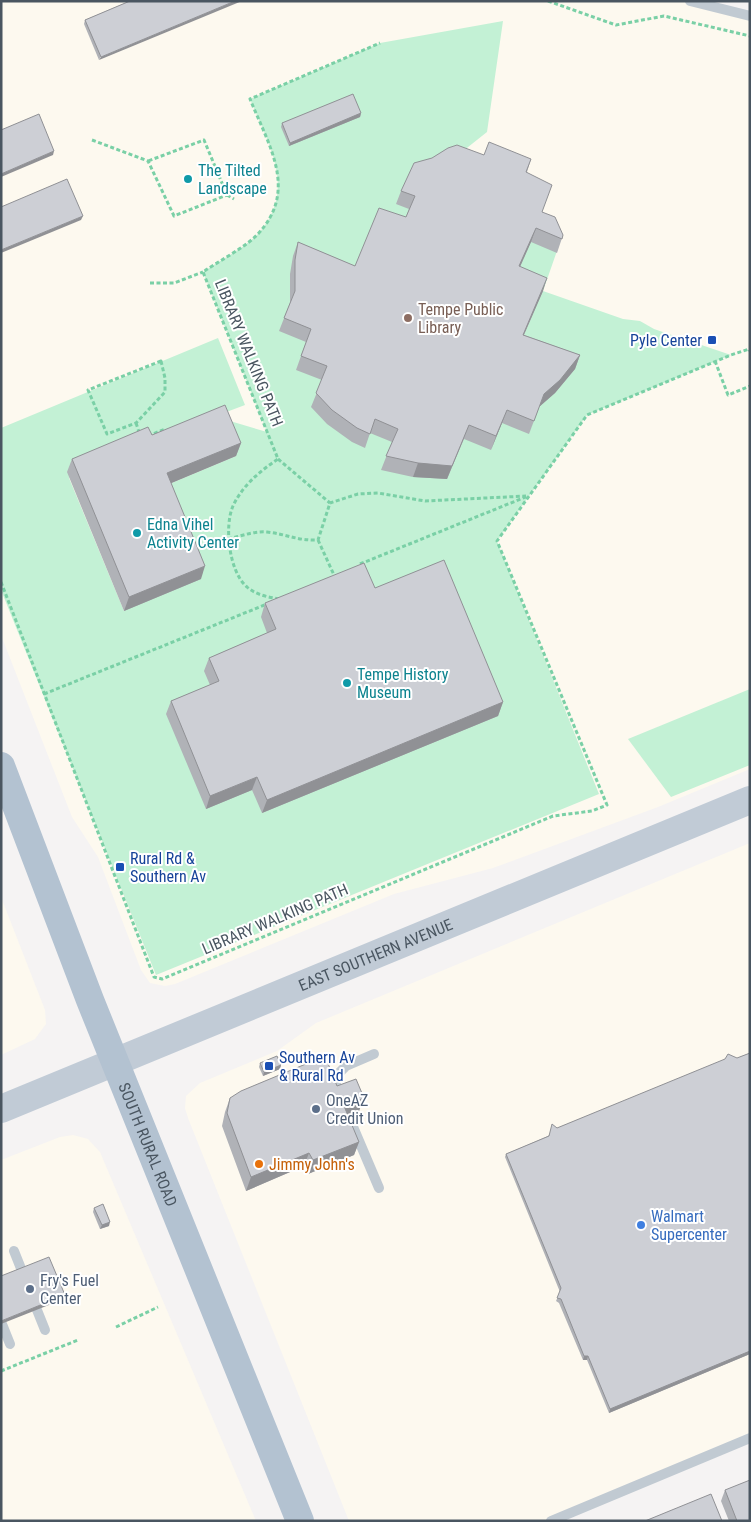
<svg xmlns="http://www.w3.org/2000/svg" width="751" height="1522" font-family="'Roboto Condensed',sans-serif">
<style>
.commercial{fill:#fdf9ef}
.green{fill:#c3f1d5}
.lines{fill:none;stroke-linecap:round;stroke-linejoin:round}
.path{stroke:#7ad0a6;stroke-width:3;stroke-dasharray:4 2.5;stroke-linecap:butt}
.lane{stroke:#c1cad2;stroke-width:10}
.secondary{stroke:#c1cbd6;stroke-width:28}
.primary{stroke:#b3c2d1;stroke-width:28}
.wall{fill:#b0b2b7}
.shaded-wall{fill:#909195}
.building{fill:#cdcfd5;stroke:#909195}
.culture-dot{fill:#0f9aa8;stroke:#fff;stroke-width:2}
.education-dot{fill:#8d6e63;stroke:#fff;stroke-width:2}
.transit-dot{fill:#1a4fb4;stroke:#fff;stroke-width:2}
.service-dot{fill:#5c6f8a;stroke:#fff;stroke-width:2}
.food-dot{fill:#e8710a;stroke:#fff;stroke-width:2}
.shop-dot{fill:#3f7fe0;stroke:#fff;stroke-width:2}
.labels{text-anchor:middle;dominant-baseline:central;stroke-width:4;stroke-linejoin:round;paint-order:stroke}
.culture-label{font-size:16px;fill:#0d838f;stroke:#fff;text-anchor:start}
.education-label{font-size:16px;fill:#785e54;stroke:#fff;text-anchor:start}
.transit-label{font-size:16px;fill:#164399;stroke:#fff;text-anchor:start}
.street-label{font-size:16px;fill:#4a5661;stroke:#fff}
.service-label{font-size:16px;fill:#4e5e75;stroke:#fff;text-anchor:start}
.food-label{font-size:16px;fill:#c56008;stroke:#fff;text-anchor:start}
.shop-label{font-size:16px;fill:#366cbe;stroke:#fff;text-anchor:start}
</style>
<rect width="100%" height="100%" fill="#f5f3f3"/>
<g class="commercial">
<path d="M1,1h689l60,15v753l-92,38 -165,61 -99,26 -219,90 -10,2 -15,-3 -9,-13 -43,-113 -26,-40 -71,-182z"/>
<path d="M750,843v595l-199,83h-202l-161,-403 -3,-10 1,-12 14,-13 77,-32 39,-28z"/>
<path d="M1,897l44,113 1,14 -11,15 -34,16z"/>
<path d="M73,1135l15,4 12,13 156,369h-255v-361l59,-23z"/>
</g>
<g class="green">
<path d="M503,21l-16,111 -34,27 94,39 -10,27 21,23 -15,43 80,28 17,2 14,8 77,26 -144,60 -90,126 102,253 -443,181 -155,-385v-162l217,-90 27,67 -162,61 -14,12 55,133 38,-124 74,-31 -16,-38 47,14 -64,-160c16,-11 41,-24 54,-37 41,-44 12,-90 -7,-136l130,-56z"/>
<path d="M750,689v76l-79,32 -43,-58z"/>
</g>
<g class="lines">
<g class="path">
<path d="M548,1l68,24 48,-9 86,20"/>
<path d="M92,140l56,21 26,55 53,-21 -23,-55 -56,21"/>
<path d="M227,195l7,4"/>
<path d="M150,283h24l29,-11"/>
<path d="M161,361l4,17v14l-29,31 -29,11 -19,-44z"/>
<path d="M715,361l13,34 22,-9"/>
<path d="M136,423l4,12"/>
<path d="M148,436l17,-7 1,3"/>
<path d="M278,459l52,44"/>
<path d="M228,539c13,-3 26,-8 39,-7 19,2 31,9 51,8l12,-37 28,-9 20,-1 47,8 101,-5"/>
<path d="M318,540l16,35"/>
<path d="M360,564l168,-68"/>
<path d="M1,582l153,395 8,2 391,-163 39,-5 15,-6 -110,-264 90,-126 144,-60 18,-6 1,2"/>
<path d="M279,599c-11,-2 -23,-4 -32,-12 -18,-15 -23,-61 -14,-81 9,-20 27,-35 45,-47l-75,-187c16,-11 41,-24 54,-37 42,-44 12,-89 -7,-136l130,-56"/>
<path d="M44,694l223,-90"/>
<path d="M116,1327l42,-20"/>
<path d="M1,1371l77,-31"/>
</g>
<g class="lane">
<path d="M690,1l60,15"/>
<path d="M338,1091l-4,-13 12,-12 28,-12"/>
<path d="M348,1115l31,73"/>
<path d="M14,1251l8,20"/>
<path d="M37,1310l8,20"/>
<path d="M2,1324l8,20"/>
<path d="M551,1521l199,-83"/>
</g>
<path class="secondary" id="s1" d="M1,1109l749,-309"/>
<path class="primary" id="s2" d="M1,766l89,234 210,521"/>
</g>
<g class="wall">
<path d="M130,1l-31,59 -15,-36 1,-4z"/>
<path d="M361,113l-1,4 -71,29 -8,-19 1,-4z"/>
<path d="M484,155l47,4 -4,13 15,40 21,23 -6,18 -26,-11 -11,25 23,24 -19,44 56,20 -5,14 -20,24 -16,14 -10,27 -27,-11 -11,27 -27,-11 -17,40 -34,-2 -32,-7 11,-28 -22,-9 -5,15 -13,-6 -25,-18 -16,-17 11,-27 -26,-10 10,-28 -27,-11 11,-28v-29l3,-18 5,-14 57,24 51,-49 3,-8 -13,-5 5,-13z"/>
<path d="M152,435l89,8 -5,13 -65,27 30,96 -77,32 -57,-139 5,-13z"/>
<path d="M375,588l128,114 -5,14 -236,97 -10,-23 -46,19 -40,-95 5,-13 39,-16 -6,-14 5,-13 58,-25 -6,-16 4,-14z"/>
<path d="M750,1053v301l-141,59 -22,-53h-4l-24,-57 -3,-2 4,-9 -55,-135 1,-3 42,-18 9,-8z"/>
<path d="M260,1063l21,2 -1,4 -17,7 -4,-9z"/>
<path d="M337,1086l27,12 -5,13 -11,5 11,26 -5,13 -46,19 -4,-8 -58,25 -24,-65 3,-14 5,-14z"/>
<path d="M94,1208l15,18 -9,3 -7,-17z"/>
<path d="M725,1490l25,31h-21l-8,-20z"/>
</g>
<g class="shaded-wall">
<path d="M235,1h7l-143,59 2,-3z"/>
<path d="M361,113l-1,4 -71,29 1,-3z"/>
<path d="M54,151l-1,4 -52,22v-3z"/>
<path d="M83,216l-2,4 -80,33v-3z"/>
<path d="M536,228l-5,14 -17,38 5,-14z"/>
<path d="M547,278l-4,13 -25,57 5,-13z"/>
<path d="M580,355l-5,14 -20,24 -16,14 -10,27 15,-40z"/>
<path d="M507,410l-5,13 -11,27 5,-14z"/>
<path d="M469,425l-22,54 -34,-2 5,-14z"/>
<path d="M241,443l-5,13 -74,31 5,-14z"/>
<path d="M205,566l-4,13 -77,32 5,-14z"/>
<path d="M503,702l-5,14 -236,97 5,-13z"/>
<path d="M257,777l-5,13 -46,19 4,-13z"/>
<path d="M281,1065l-1,4 -17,7 1,-4z"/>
<path d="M364,1098l-5,13 -20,8 5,-13z"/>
<path d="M359,1142l-5,13 -46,19 5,-14z"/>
<path d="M309,1153l-5,13 -58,25 5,-14z"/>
<path d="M110,1222l-1,4 -9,3 2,-4z"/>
<path d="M65,1295l-1,4 -63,25v-3z"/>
<path d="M750,1351v3l-141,59 1,-4z"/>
<path d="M584,1356h4l-1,4h-4z"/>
</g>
<g class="building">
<path d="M130,1h105l-134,56 -16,-37z"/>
<path d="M353,94l8,19 -71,30 -8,-20z"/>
<path d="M39,114l15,37 -53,23v-44z"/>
<path d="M489,142l42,17 -5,13 26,13 -10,27 13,5 8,18 -1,4 -26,-11 -17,38 28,12 -24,57 57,20 -20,25 -16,14 -10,27 -27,-11 -11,26 -27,-11 -17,41 -34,-3 -32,-7 12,-27 -23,-10 -5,15 -13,-6 -25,-18 -16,-17 11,-27 -26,-10 10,-27 -27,-11 11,-27v-31l3,-18 57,24 24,-58 27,9 9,-21 -14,-5 13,-28 18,-5 16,-10 9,-3 27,10z"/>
<path d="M67,179l16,37 -82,34v-43z"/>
<path d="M225,405l16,38 -74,30 38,93 -76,31 -57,-138 76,-32 4,8z"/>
<path d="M444,560l59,142 -236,98 -10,-23 -47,19 -39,-95 48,-20 -10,-23 67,-29 -11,-26 99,-40 11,25z"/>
<path d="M750,1053v298l-140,58 -22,-53h-4l-23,-57 -4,-1 4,-10 -55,-134 43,-18 3,-12 5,4 168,-69 3,-5 9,4z"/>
<path d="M277,1056l4,9 -17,7 -4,-9z"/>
<path d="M325,1056l12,30 19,-7 8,19 -20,8 15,36 -46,18 -4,-7 -58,24 -24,-64 3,-15 11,-7z"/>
<path d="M103,1204l7,18 -8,3 -8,-17z"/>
<path d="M49,1257l16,38 -64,26v-45z"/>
<path d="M750,1480v41h-13l-12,-31z"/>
<path d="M711,1494l11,27h-77z"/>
</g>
<g class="culture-dot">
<circle cx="188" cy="179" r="5"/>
<circle cx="137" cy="533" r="5"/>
<circle cx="347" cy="683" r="5"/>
</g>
<circle class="education-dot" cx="408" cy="318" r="5"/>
<g class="transit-dot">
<rect x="707" y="335" width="10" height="10" rx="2.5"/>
<rect x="115" y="862" width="10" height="10" rx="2.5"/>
<rect x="264" y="1061" width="10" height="10" rx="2.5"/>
</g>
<g class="service-dot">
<circle cx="316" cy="1109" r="5"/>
<circle cx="30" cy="1289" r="5"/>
</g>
<circle class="food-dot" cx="259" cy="1164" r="5"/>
<circle class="shop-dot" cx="641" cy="1225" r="5"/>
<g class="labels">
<g class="culture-label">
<text x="198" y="170">The Tilted<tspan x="198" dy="18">Landscape</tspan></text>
<text x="147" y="524">Edna Vihel<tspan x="147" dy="18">Activity Center</tspan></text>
<text x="357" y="674">Tempe History<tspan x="357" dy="18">Museum</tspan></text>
</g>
<g class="education-label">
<text x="418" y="309">Tempe Public<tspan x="418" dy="18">Library</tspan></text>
</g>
<g class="transit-label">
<text x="702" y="340" text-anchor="end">Pyle Center</text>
<text x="130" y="858">Rural Rd &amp;<tspan x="130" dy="18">Southern Av</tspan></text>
<text x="279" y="1057">Southern Av<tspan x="279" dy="18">&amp; Rural Rd</tspan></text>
</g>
<g class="street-label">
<text transform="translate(249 353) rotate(68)">LIBRARY WALKING PATH</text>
<text transform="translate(275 919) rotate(-23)">LIBRARY WALKING PATH</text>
<text stroke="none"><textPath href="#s1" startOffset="405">EAST SOUTHERN AVENUE</textPath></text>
<text stroke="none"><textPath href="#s2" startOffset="406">SOUTH RURAL ROAD</textPath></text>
</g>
<g class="service-label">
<text x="326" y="1100">OneAZ<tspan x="326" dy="18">Credit Union</tspan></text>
<text x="40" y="1280">Fry's Fuel<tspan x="40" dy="18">Center</tspan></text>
</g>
<g class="food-label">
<text x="269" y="1164">Jimmy John's</text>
</g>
<g class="shop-label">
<text x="651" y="1216">Walmart<tspan x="651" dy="18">Supercenter</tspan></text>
</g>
</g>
<rect width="751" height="1522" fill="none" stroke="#4a5661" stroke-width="5"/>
</svg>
